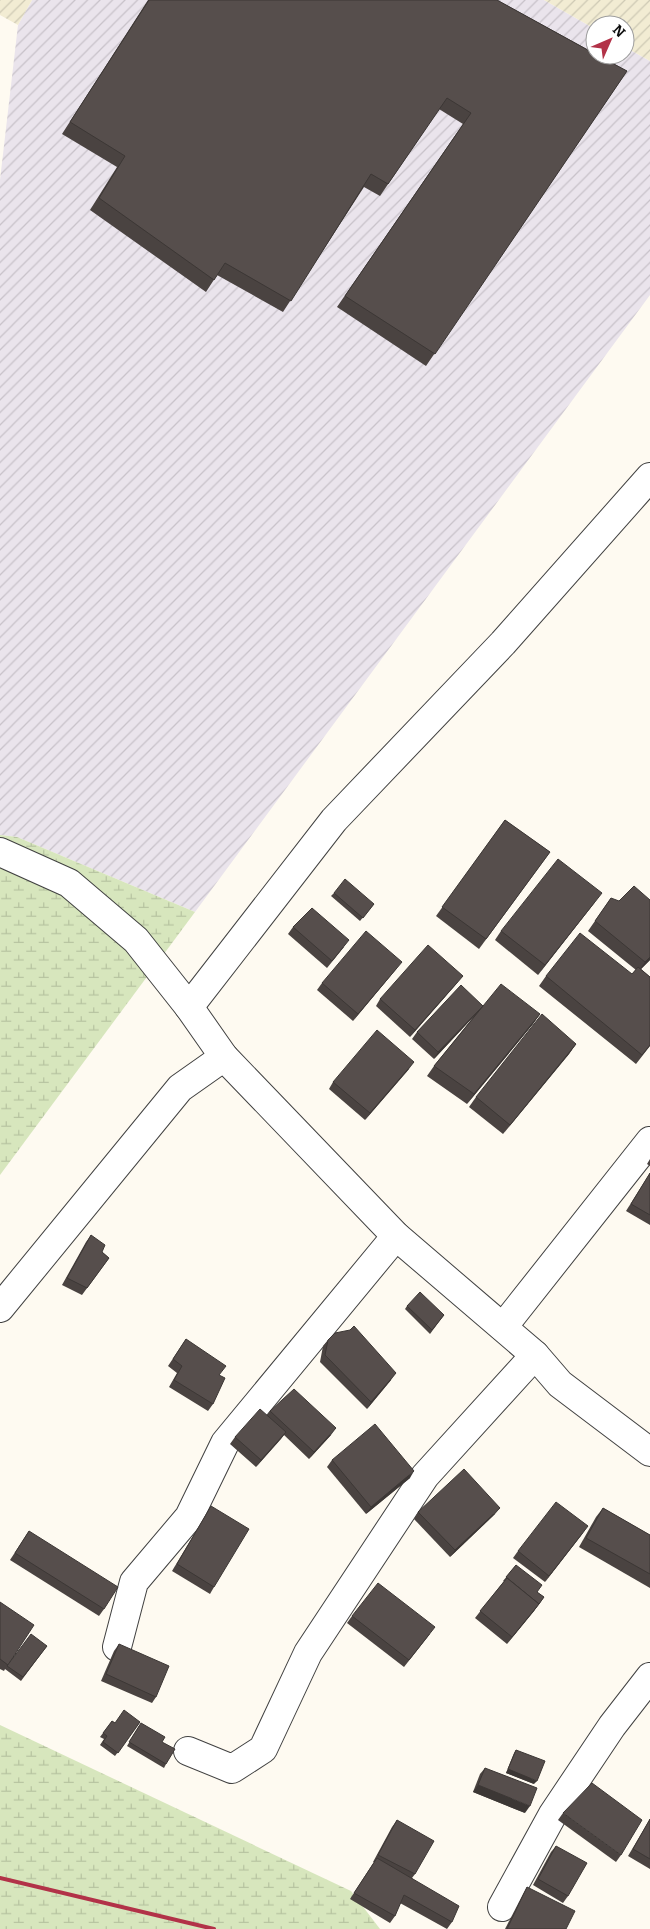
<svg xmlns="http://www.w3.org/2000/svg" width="650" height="1929" font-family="Bitter,serif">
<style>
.industrial{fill:url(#industrial-furrows)}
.farmland{fill:url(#farmland-furrows)}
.wetland{fill:url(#wetland-marsh)}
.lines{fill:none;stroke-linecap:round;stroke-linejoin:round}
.street-casing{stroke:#414141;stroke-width:30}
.street{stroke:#fff;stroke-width:28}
.rail{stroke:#b23248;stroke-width:4}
.wall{fill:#4a4341}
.shaded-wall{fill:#3c3735}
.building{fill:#564e4c;stroke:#3c3735}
</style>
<defs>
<pattern id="industrial-furrows" width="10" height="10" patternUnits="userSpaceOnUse" patternTransform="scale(1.25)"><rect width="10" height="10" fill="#eae4ec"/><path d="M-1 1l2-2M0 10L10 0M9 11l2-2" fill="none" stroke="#c8c2c9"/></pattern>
<pattern id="farmland-furrows" width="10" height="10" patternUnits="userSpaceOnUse" patternTransform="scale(1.25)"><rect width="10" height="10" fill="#f2ecd3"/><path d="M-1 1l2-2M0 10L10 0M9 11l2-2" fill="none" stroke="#cec9b4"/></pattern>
<pattern id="wetland-marsh" width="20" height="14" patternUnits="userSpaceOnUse" patternTransform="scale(1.25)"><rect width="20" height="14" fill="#d7e6bd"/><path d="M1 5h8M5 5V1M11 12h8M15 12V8" fill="none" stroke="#b7c4a1"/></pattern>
</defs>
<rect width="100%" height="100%" fill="#fefaf1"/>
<path class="industrial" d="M32,0h512l51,29v26h30v-8l25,14v234l-455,617 -178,-75 -17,-2v-655l18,-155z"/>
<g class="farmland">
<path d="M0,0h32l-14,25 -18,-10z"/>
<path d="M544,0h106v61l-25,-14v-22h-30v4z"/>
</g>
<g class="wetland">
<path d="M0,835l17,2 178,75 -195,263z"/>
<path d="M0,1725l351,166 29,38h-380z"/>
</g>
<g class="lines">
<g class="street-casing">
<g id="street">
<path d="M0,852l69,31 67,57 53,67 35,50 172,179 139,119 25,29 90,68"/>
<path d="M189,1007l145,-187 169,-177 147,-166"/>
<path d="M0,1308l180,-220 44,-31"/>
<path d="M503,1327l147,-186"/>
<path d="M117,1647l17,-65 55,-65 36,-74 171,-207"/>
<path d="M188,1751l44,18 31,-20 45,-96 117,-177 110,-121"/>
<path d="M502,1907l51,-93 59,-88 38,-49"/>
</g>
</g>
<use href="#street" class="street"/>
<path class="rail" d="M0,1878l214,51"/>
</g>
<g class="wall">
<path d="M148,0h349l130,71 -201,295 -89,-59 126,-183 -24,-15 -59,87 -16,-9 -81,125 -66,-37 -11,17 -116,-82 27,-43 -55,-33z"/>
<path d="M505,820l45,32 -71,97 -43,-33z"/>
<path d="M334,893l40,11 -14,17 -29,-25z"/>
<path d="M611,898l39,62 -9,9 9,8v69l-14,18 -97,-78 7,-10 86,-2 4,-4 -48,-39z"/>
<path d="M595,902l-57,73 -43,-35 6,-9z"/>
<path d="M293,927l51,20 -17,21 -39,-34z"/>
<path d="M397,968l-44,53 -36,-31 5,-7z"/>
<path d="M458,982l-48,55 -34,-31 4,-7z"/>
<path d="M483,1006l57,8 -7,10 -66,80 -40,-28 7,-10 41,-51 -41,44 -22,-20 5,-7z"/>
<path d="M576,1044l-7,10 -66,80 -34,-27 7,-10z"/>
<path d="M409,1069l-44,51 -36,-31 4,-7z"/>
<path d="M650,1159v7l-3,-2z"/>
<path d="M650,1173v52l-24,-14z"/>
<path d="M91,1235l11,17 7,6 -27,37 -20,-10 24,-43z"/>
<path d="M407,1306l37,9 -14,19 -25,-25z"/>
<path d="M186,1339l33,37 -6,28 -5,7 -39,-24 8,-14 -9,-7z"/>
<path d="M328,1340l63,40 -24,29 -47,-47 3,-16z"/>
<path d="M270,1411l61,24 -22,24 -25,-24 -28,32 -26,-23 5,-7 32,-22z"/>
<path d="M332,1460l78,18 -44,36 -39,-47z"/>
<path d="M211,1506l3,81 -4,7 -38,-23z"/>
<path d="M603,1508l47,27v53l-71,-41 17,-30z"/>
<path d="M418,1512l77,2 -45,43 -36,-38z"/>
<path d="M29,1531l75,78 -5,7 -89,-56z"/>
<path d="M583,1533l-38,49 -32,-24 5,-7z"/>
<path d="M516,1565l21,27 7,5 -10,14 -27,33 -32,-26 29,-37h-1z"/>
<path d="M0,1602l8,63 39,-19 -26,35 -16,-12 -1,2 -4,-2z"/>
<path d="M352,1616l78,18 -26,33 -57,-44z"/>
<path d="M119,1644l37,53 -4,6 -51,-22 13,-30z"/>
<path d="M112,1721l3,2 25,-1 -25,34 -15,-11 4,-6 -4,-2z"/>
<path d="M139,1726l27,38 -2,4 -37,-22z"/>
<path d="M516,1750l18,34 -28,-11 8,-20z"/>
<path d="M485,1768l40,45 -52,-21 7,-18z"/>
<path d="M563,1813l58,42 -5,7 -58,-42z"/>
<path d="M650,1819v50l-22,-13z"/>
<path d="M397,1820l18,54 -3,4 40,44 -5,7 -47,-26 -5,13 -5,7 -40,-24 24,-37h-1l19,-35z"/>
<path d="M556,1846l12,50 -5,7 -30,-18 18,-33z"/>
<path d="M527,1887l39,42h-61l18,-35z"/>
</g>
<g class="shaded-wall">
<path d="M602,893l-7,9 -57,73 7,-10z"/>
<path d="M650,957v3l-12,12 7,-10z"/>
<path d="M402,962l-5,6 -44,53 5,-7z"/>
<path d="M463,976l-5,6 -48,55 5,-7z"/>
<path d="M483,1006l-5,6 -44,47 4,-7z"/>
<path d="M540,1014l-7,10 -66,80 7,-10z"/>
<path d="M576,1044l-7,10 -66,80 7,-9z"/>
<path d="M414,1062l-5,7 -44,51 5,-7z"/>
<path d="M396,1373l-5,7 -24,29 4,-7z"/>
<path d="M336,1428l-5,7 -22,24 5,-7z"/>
<path d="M286,1432l-5,7 -25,28 5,-7z"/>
<path d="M414,1471l-4,7 -44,36 5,-7z"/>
<path d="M500,1508l-5,6 -45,43 5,-7z"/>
<path d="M588,1526l-5,7 -38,49 4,-6z"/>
<path d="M544,1597l-10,14 -27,33 5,-7z"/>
<path d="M508,1769l29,12 -3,3 -28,-11z"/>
<path d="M478,1785l52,21 -5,7 -52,-21z"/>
</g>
<g class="building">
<path d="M149,0h348l98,54v1h2l30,16 -192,283 -90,-58 126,-183 -24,-15 -59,86 -17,-10 -80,127 -66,-38 -11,17 -115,-82 26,-42 -55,-34z"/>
<path d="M505,820l45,32 -64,87 -44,-32z"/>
<path d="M558,859l44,34 -57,72 -44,-34z"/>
<path d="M345,879l29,25 -11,14 -29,-25z"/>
<path d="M634,886l16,14v57l-5,5 -50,-41 16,-23 8,3z"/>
<path d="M312,908l37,32 -17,21 -39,-34z"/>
<path d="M366,931l36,31 -44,52 -36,-31z"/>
<path d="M580,933l52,41 6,-7 12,10v68l-8,10 -96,-79z"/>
<path d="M428,945l35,31 -48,54 -35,-31z"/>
<path d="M501,984l39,30 -66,80 -40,-28z"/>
<path d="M461,985l22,21 -45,46 -21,-20z"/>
<path d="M542,1014l34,30 -66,81 -34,-28z"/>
<path d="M377,1030l37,32 -44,51 -37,-31z"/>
<path d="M650,1173v42l-19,-11z"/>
<path d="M91,1235l14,10 -3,7 7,6 -22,30 -20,-10z"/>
<path d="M420,1292l24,23 -12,15 -25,-24z"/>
<path d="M354,1326l42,47 -25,29 -46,-47 3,-15 7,-7 15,-3z"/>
<path d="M186,1339l40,27 -7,9 6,3 -12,26 -39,-24 8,-14 -9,-7z"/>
<path d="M294,1389l42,39 -22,24 -44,-41z"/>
<path d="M260,1409l26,23 -25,28 -26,-23z"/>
<path d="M375,1424l39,47 -43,36 -39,-47z"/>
<path d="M464,1469l36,39 -45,42 -37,-38z"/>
<path d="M556,1502l32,24 -39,50 -31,-25z"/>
<path d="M211,1506l38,23 -35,58 -37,-23z"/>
<path d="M603,1508l47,27v39l-64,-36z"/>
<path d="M29,1531l89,56 -14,22 -89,-56z"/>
<path d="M516,1565l26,20 -5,7 7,5 -5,7 -33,-27z"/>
<path d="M507,1578l32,26 -27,33 -32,-26z"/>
<path d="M378,1583l57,44 -26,33 -57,-44z"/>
<path d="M0,1602l34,23 -26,40 -8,-6z"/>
<path d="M31,1634l16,12 -24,31 -16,-11z"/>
<path d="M119,1644l50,22 -13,31 -50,-23z"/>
<path d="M124,1710l16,12 -22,31 -15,-11 4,-6 -4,-3 9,-12 3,2z"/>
<path d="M141,1723l24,14 -3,5 13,7 -9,15 -37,-22z"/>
<path d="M516,1750l29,11 -8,20 -29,-12z"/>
<path d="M485,1768l52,20 -7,18 -52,-21z"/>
<path d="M592,1783l50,37 -21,35 -58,-42z"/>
<path d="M650,1819v40l-17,-10z"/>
<path d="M397,1820l37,21 -19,33 -37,-19z"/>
<path d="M556,1846l31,17 -19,33 -30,-17z"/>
<path d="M377,1858l82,48 -7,16 -48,-27 -9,21 -41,-23z"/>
<path d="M527,1887l48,24 -9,18h-59z"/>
</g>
<g transform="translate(610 40) rotate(45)"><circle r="24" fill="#ffffff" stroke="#9f9f9f"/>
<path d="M0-4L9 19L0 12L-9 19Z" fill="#b23248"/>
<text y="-8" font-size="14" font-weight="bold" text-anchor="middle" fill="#0e0e0e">N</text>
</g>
</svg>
